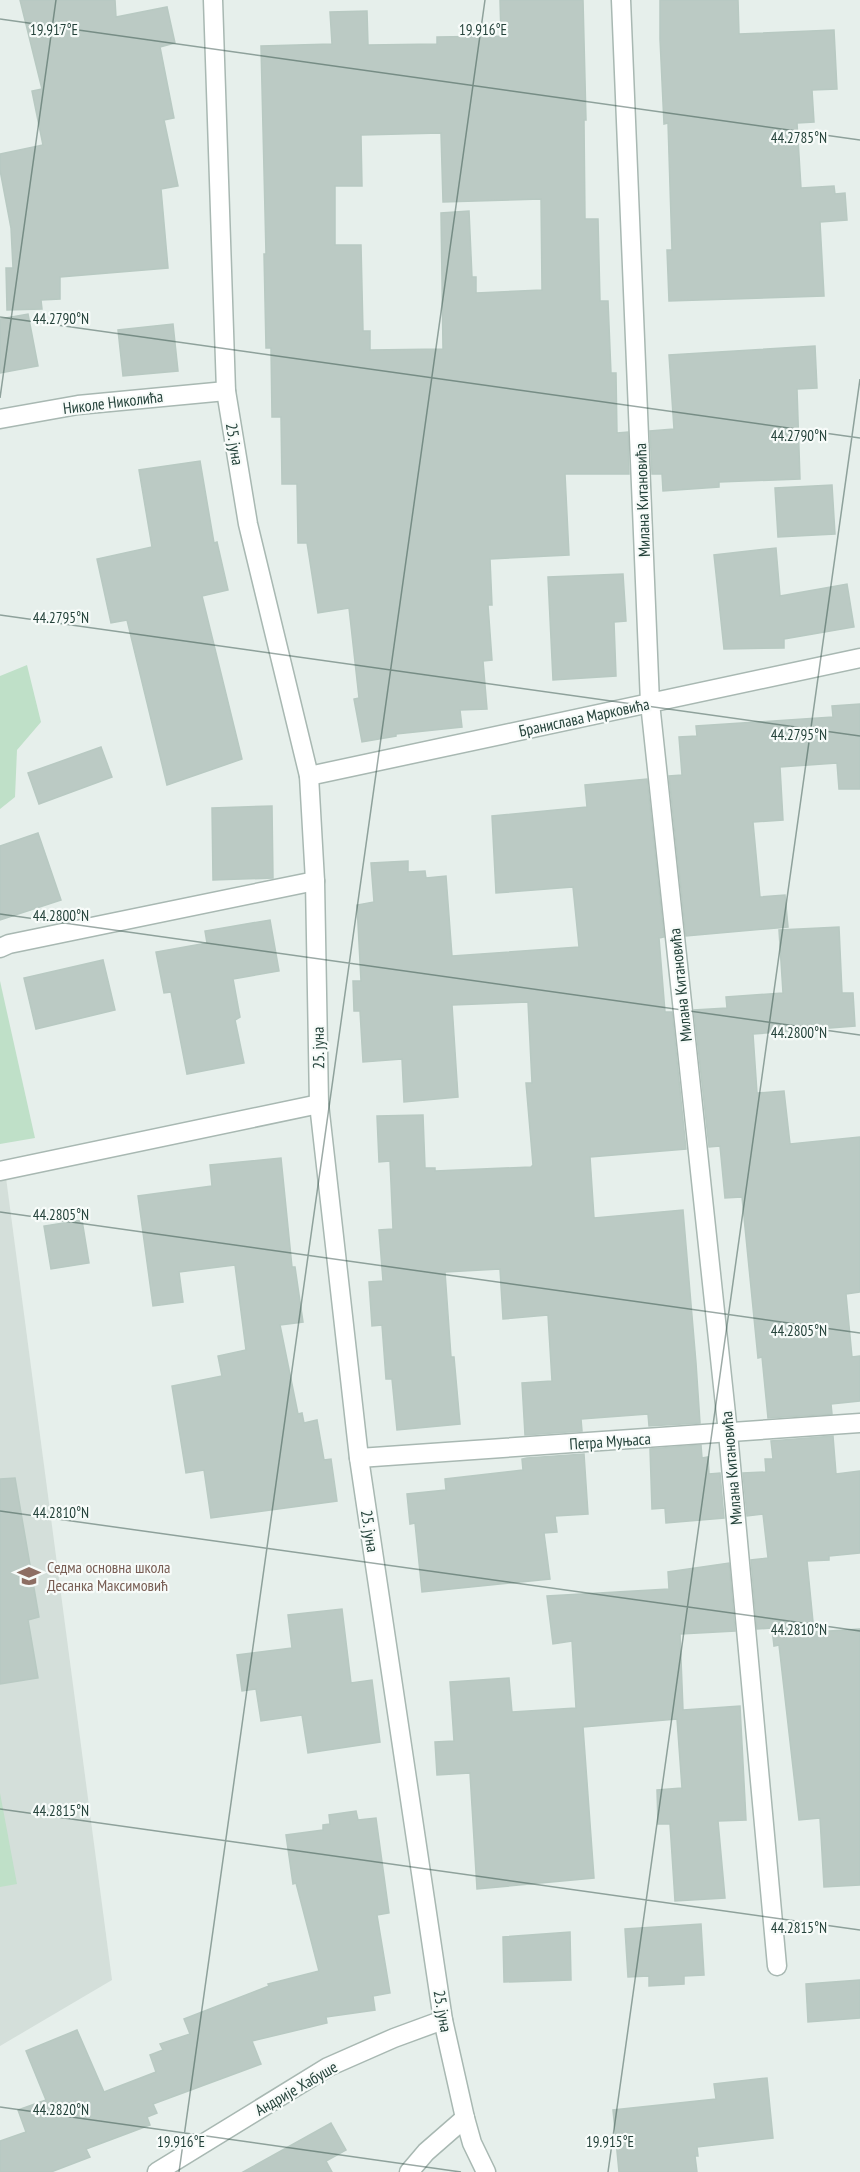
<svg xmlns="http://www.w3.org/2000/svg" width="860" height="2172" font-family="'PT Sans Narrow',sans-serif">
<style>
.built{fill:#d4dfda}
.green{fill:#bfe0c8}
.building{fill:#bbcac4;stroke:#b8c9c2;stroke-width:1.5;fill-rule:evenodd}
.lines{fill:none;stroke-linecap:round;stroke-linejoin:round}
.minor-casing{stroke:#a8b8b2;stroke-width:21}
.minor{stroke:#fff;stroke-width:18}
.ticks{fill:none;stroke:#24423a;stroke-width:1.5;stroke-opacity:0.45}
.labels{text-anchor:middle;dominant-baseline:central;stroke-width:4.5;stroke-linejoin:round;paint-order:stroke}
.street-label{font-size:16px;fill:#24423a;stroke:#f7fbf9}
.education-label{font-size:16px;fill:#785e54;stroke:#f7fbf9;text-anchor:start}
.ticks-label{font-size:15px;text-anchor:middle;fill:#24423a;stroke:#f7fbf9;stroke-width:4.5;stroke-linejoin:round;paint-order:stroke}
</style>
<rect width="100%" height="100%" fill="#e6efeb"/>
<path class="built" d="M5,1170l107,810 -112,66v-875z"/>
<g class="green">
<path d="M27,665l14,57 -24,28 -2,47 -15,12v-133z"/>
<path d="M0,981l35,157 -35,6z"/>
<path d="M0,1793l17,91 -17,3z"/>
</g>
<g class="building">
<path d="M20,0h95l1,17 51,-10 8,36 -15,4 14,71 -10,2 14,66 -17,3 7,79 -108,9v22l-19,1 1,9 -35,1 -1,-42h7l-2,-40 -11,-58v-16l43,-9 -11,-54 10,-2z"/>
<path d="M500,0h83l3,120h-2l1,99h13l2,82h8l3,72h5l1,60 11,-1 1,42h-64l4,81 -79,4 2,46h-4l4,55 -9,1 4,48 -27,1 2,17 -66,7v2l-34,6 -8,-43 5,-1 -10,-90 -31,5 -11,-70h-9l-1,-59h-15l-1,-67h-9l-1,-69h-5l-2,-94h2l-5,-208 71,-2 -2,-32 37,-1 1,34 69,-1v-7l64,-1zM441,133l2,69 98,-3 1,91 -66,3v-16h-4l-3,-66 -28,2 2,136 -73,1v-19h-7l-2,-86h-26v-59h27l-1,-51z"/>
<path d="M660,0h78l1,34 95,-4 3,59 -25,1 2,32 -17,1 4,65 33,-2 1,8 10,-1 2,27 -27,2 4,74 -155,5 -2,-51h5l-4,-127 -4,1 -4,-85z"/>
<path d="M28,314l10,52 -38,7v-54z"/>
<path d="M173,324l5,47 -55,5 -5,-46z"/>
<path d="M815,346l2,42 -20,1 3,90 -81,3v5l-56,4 -1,-17h-10l-2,-43 24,-2 -5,-74z"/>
<path d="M200,461l14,82 3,-1 11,48 -26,6 40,163 -75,26 -40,-165 -16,3 -14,-64 55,-12 -13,-77z"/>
<path d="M832,485l3,49 -57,3 -3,-49z"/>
<path d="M776,548l4,48 67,-12 7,43 -70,12v9l-60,1 -10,-94z"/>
<path d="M623,574l3,47 -12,1 2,54 -63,4 -5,-103z"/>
<path d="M860,704v85h-21l-2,-26 -57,4 3,53 -30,2 7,75 25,-2 3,32 -102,9 -17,-160 13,-1 -3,-38 18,-1 -1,-10 137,-9 -1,-11z"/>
<path d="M101,747l11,30 -73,27 -11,-31z"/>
<path d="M647,779l17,158 -5,1 6,74h7l14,137 -96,8 4,61 89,-8 13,153 4,60 -51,3 -1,-12 -67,5 1,12 -57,4 -3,-52 30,-2 -4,-66 -45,4 -3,-50 -55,3 6,85h3l6,67 -63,6 -5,-51h-6l-4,-54 -10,1 -3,-44 14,-1 -4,-51 14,-1 -3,-68 -11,1 -2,-46 46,-1 2,53h10v3l96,-4 2,-2 -7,-82h6l-4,-81 -76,3 6,92 -54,5 -2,-43 -39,3 -3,-51h-6l-1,-30h8l-4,-76 17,-3 -3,-39 37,-2v11l17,-1 1,7 20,-2 6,80 127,-9 -6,-60 -77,6 -4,-77 95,-9 -2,-22z"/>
<path d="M272,806l1,72 -60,2 -1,-72z"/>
<path d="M38,833l23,67 -61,20v-74z"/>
<path d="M270,920l9,51 -46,8 7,38 -5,3 9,43 -57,11 -16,-82 -7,1 -8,-41 51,-9 -2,-12z"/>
<path d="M839,927l3,66h11l2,33 -102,8 4,59 27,-2 6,53 70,-7v155l-14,2 6,63 8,-1v45l-29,3 1,10 -64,4 -6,-61 -4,1 -16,-161 -17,1 -5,-52 -11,1 -15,-137 33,-2 -1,-11 57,-4 -4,-63z"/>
<path d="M103,960l12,50 -79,19 -12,-51z"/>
<path d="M281,1158l11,109h3l8,55 -23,3 18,89 4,-1 2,10 13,-3 7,40 7,-1 6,42 -126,17 -7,-48 -18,3 -14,-87 50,-10 -4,-20 28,-6 -11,-85 -56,7 4,30 -30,4 -15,-110 74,-10 -2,-21z"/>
<path d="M82,1220l7,43 -38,6 -7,-43z"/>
<path d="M833,1436l3,38 24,-3v82l-31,3v4l-22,1 7,71 46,-3v256l-36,2 -4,-69 -21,2 -20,-175 -5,1 -2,-18 -15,1 -6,-69 17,-2 -5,-44 -16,2 -4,-43 23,-1 -1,-13h8l-2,-18z"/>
<path d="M701,1445l1,13 6,-1 1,17 11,-1 4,45 -58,5 -1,-15 -13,1 -2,-60z"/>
<path d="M584,1454l4,60 -33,2 2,16 -13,1 6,46 -128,13 -7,-69 -5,1 -3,-30 39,-4 -1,-11 78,-9 -1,-11 5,-1z"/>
<path d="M15,1478l24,139 -11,3 10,58 -38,6v-205z"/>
<path d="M729,1563l6,68 -55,3 3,76 57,-4 6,114 -28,1 7,77 -50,3 -5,-77h-12l-1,-34 25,-2 -5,-69 -94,8 11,151 -117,11 -7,-116 -33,2 -2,-33 19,-1 -4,-59 59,-4 3,34 64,-4 -4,-67 -19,3 -6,-48 122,-7 -1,-17z"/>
<path d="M342,1609l9,74 21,-3 8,62 -72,11 -6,-38 -41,6 -5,-32 -14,2 -5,-36 55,-7 -4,-33z"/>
<path d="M356,1811l2,9 18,-2 13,95 -12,2 13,78 -17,3 2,14 -49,7 1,6 -75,18 9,23 -108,40 4,9 -10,4 3,8 -64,24 4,8 -39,15h-51v-31l26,-9 -8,-22 28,-10 -20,-49 51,-21 27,62 52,-20 -6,-17 13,-5 -3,-6 30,-10 -6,-15 85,-33 -1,-2 51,-13 -23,-88 -3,1 -7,-49 37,-5v-5l7,-1 -1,-9z"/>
<path d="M701,1924l3,51 -20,1v8l-35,2v-10l-21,1 -3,-48z"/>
<path d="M570,1932l1,48 -67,2 -1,-45z"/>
<path d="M860,1980v38l-52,4 -2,-38z"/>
<path d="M767,2078l6,60 -76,9 1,9h-3l2,16h-78l-6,-62 103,-11 -2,-15z"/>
<path d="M331,2123l15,27 -20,11 6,11h-89z"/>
</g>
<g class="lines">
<g class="minor-casing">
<g id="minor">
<path d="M213,0l13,391 22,133 61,252 6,105 4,223 40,354 84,562 22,98 7,25 14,29"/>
<path d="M621,0l29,703 78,730 49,533"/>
<path d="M0,419l78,-14 148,-14"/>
<path d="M309,776l551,-118"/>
<path d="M0,948l9,-4 306,-63"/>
<path d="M0,1171l319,-67"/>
<path d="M359,1458l501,-35"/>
<path d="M157,2172l171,-105 66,-29 49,-18"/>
<path d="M409,2172l17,-20 39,-34"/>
</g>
</g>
<use href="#minor" class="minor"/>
</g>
<path class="ticks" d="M0,19l860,121M0,317l860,121M0,398l56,-398M0,615l860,121M0,914l860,121M0,1212l860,121M0,1511l860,120M0,1809l860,121M0,2107l461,65M179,2172l306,-2172M608,2172l252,-1793"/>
<defs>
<g id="school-bare" transform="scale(1.8)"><path d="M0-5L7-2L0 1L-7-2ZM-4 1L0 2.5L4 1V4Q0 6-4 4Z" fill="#8d6e63" stroke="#f7fbf9" stroke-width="2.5" paint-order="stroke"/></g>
</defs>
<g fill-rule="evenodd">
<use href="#school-bare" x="29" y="1576"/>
</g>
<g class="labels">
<g class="street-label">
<text transform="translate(113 402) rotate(-7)">Николе Николића</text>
<text transform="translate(235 444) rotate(81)">25. јуна</text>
<text transform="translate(642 500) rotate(-92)">Милана Китановића</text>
<text transform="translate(584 717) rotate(-12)">Бранислава Марковића</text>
<text transform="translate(680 985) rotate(-96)">Милана Китановића</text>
<text transform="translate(318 1048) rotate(-91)">25. јуна</text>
<text transform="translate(610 1441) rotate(-4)">Петра Муњаса</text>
<text transform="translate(731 1468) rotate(-95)">Милана Китановића</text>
<text transform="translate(370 1531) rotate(81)">25. јуна</text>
<text transform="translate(443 2011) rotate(80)">25. јуна</text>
<text transform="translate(296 2088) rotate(-30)">Андрије Хабуше</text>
</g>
<g class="education-label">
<text x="47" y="1567">Седма основна школа<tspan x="47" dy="18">Десанка Максимовић</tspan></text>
</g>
</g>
<g class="ticks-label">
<text x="54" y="35">19.917°E</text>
<text x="483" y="35">19.916°E</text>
<text x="799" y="143">44.2785°N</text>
<text x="61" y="324">44.2790°N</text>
<text x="799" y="441">44.2790°N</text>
<text x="61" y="623">44.2795°N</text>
<text x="799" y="740">44.2795°N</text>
<text x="61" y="921">44.2800°N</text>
<text x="799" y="1038">44.2800°N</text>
<text x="61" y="1220">44.2805°N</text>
<text x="799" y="1336">44.2805°N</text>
<text x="61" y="1518">44.2810°N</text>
<text x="799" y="1635">44.2810°N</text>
<text x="61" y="1816">44.2815°N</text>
<text x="799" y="1933">44.2815°N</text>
<text x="61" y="2115">44.2820°N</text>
<text x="181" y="2147">19.916°E</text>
<text x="610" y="2147">19.915°E</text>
</g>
</svg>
